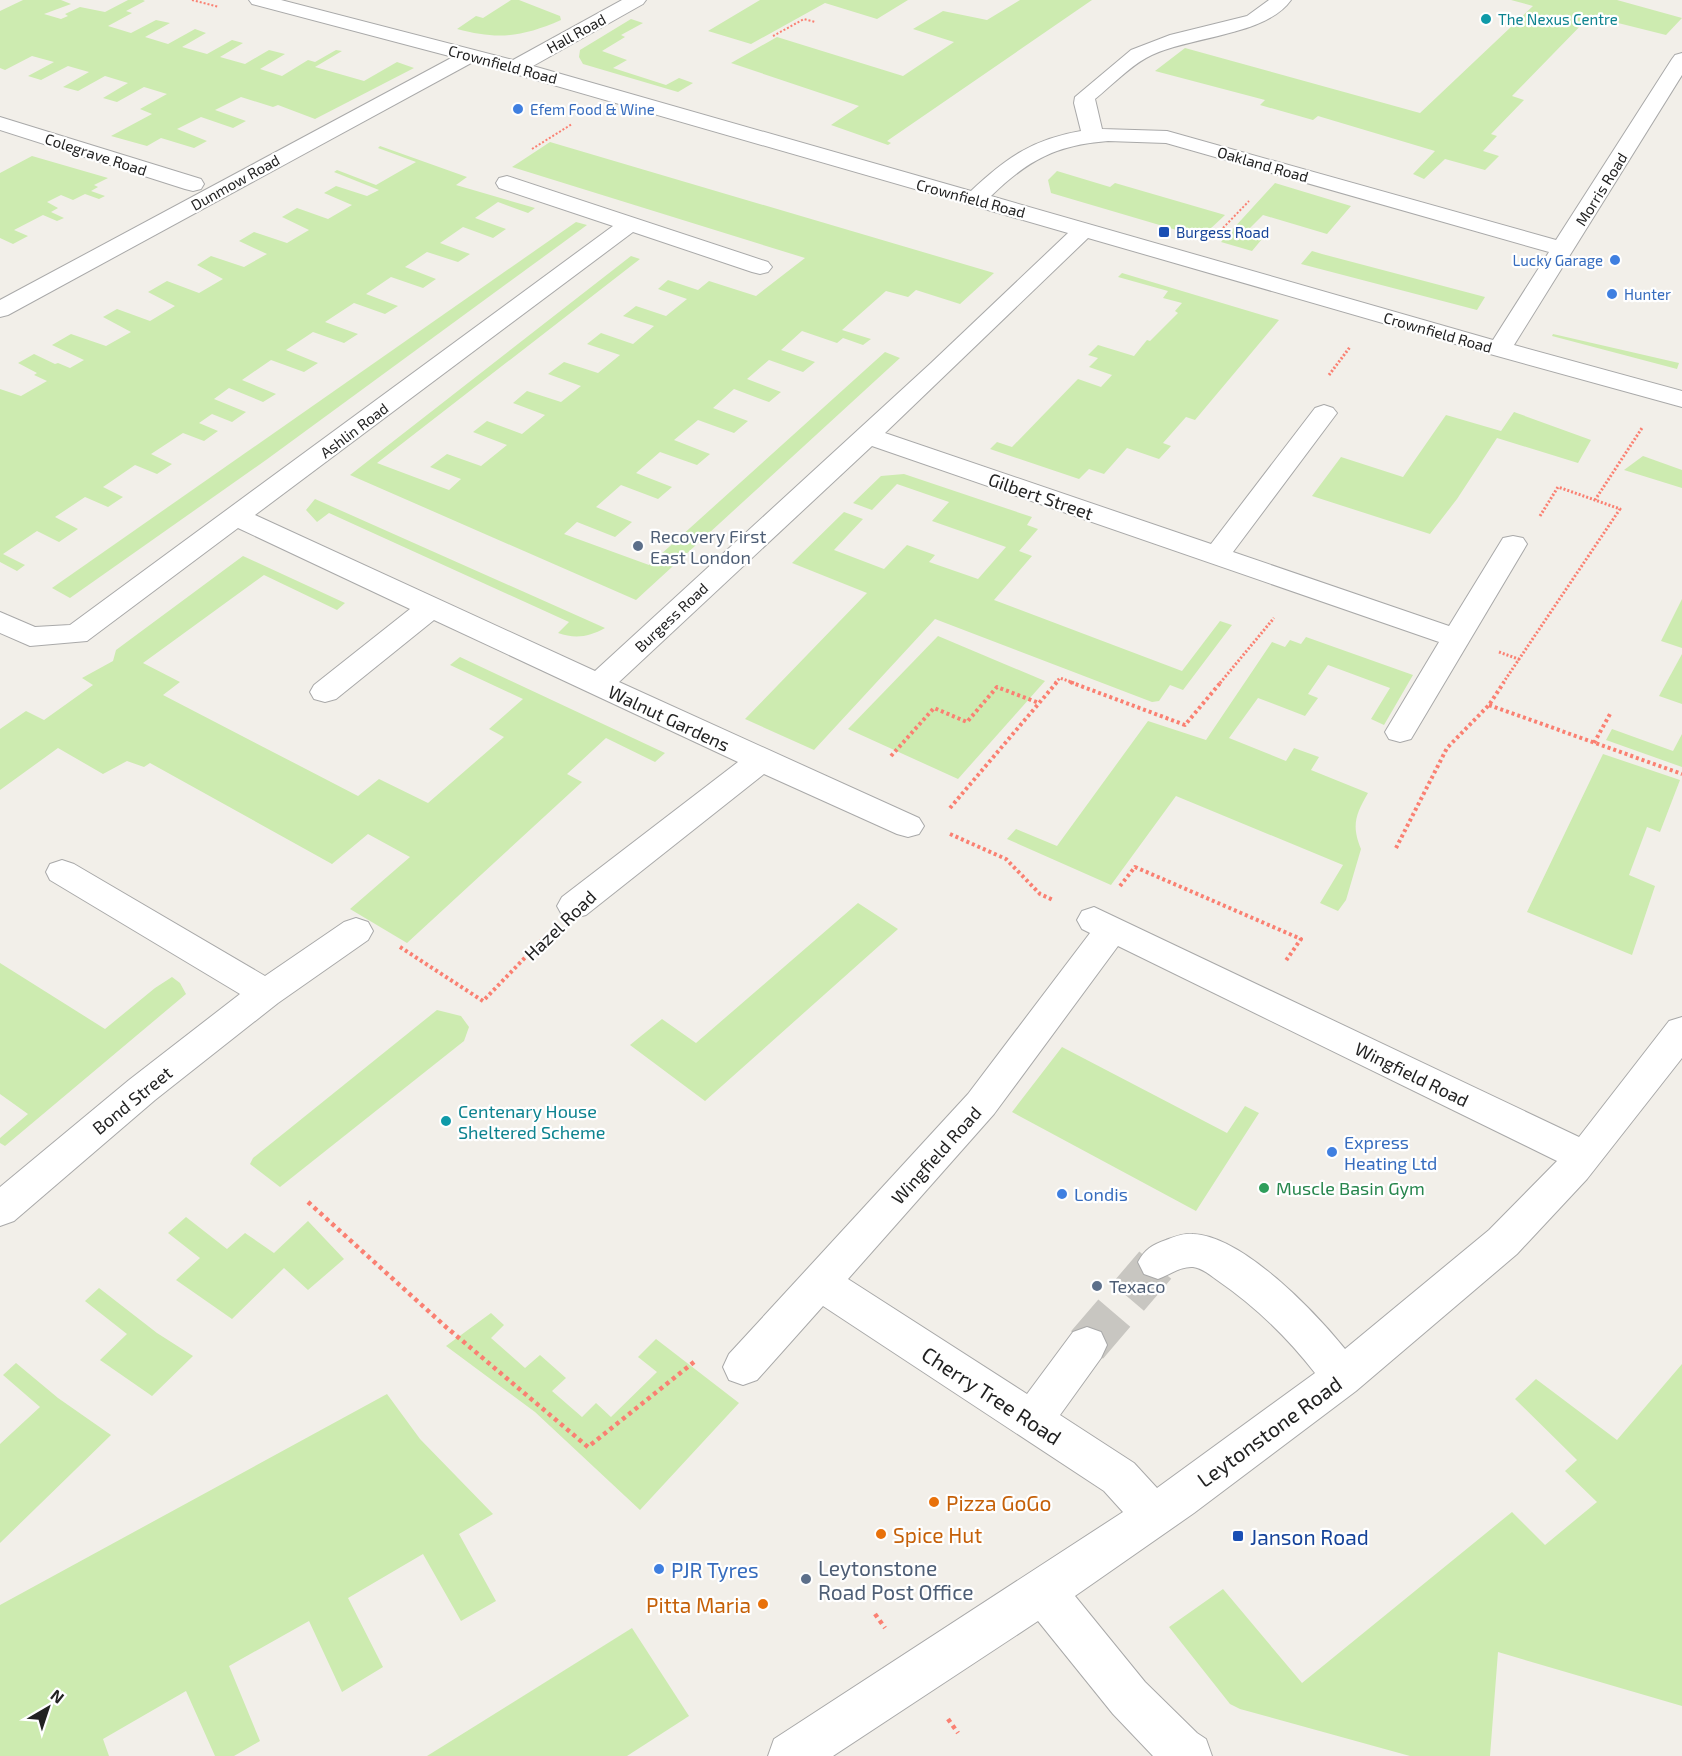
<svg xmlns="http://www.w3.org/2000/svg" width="1682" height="1756" font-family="'Exo 2',sans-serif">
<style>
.grass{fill:#cdebb0}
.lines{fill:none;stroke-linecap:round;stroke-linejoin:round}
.minor-tunnel{stroke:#c8c6c1;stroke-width:42;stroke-dasharray:42 21;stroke-linecap:butt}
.minor-casing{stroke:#a9a9a9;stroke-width:2}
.path-far3{stroke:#fa8072;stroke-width:2;stroke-dasharray:2 2;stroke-linecap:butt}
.path-far2{stroke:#fa8072;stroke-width:3;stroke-dasharray:2 2;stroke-linecap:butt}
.path-far1{stroke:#fa8072;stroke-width:4;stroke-dasharray:3 3;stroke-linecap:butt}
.path{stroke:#fa8072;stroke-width:4.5;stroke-dasharray:4 4;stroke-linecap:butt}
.minor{fill:#fff;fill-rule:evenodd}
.culture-dot{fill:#0f9aa8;stroke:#fff;stroke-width:2}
.shop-dot{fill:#3f7fe0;stroke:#fff;stroke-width:2}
.transit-dot{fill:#1a4fb4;stroke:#fff;stroke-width:2}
.service-dot{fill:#5c6f8a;stroke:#fff;stroke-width:2}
.leisure-dot{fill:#2e9e5b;stroke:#fff;stroke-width:2}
.food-dot{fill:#e8710a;stroke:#fff;stroke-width:2}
.labels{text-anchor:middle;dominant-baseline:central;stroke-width:4.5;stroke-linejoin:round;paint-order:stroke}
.far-culture-label{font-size:15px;fill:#0d838f;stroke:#fff;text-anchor:start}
.far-street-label{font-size:15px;fill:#222;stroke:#fff}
.far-shop-label{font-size:15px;fill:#366cbe;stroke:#fff;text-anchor:start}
.far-transit-label{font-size:15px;fill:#164399;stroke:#fff;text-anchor:start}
.street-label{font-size:18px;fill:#222;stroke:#fff}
.service-label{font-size:18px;fill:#4e5e75;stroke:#fff;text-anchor:start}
.culture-label{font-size:18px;fill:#0d838f;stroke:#fff;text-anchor:start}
.shop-label{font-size:18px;fill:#366cbe;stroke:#fff;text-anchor:start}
.leisure-label{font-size:18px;fill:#27864d;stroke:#fff;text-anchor:start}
.near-street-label{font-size:21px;fill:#222;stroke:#fff}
.near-food-label{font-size:21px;fill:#c56008;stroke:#fff;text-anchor:start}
.near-transit-label{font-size:21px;fill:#164399;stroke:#fff;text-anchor:start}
.near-service-label{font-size:21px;fill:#4e5e75;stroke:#fff;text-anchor:start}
.near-shop-label{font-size:21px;fill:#366cbe;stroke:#fff;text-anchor:start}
</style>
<rect width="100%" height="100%" fill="#f2efe9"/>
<g class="grass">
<path d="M23,0h38l10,4 -27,10 17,5 7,-3 -3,-2 15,-7 25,5 23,-12h15l2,1 -19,10 6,2 -24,13 23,7 25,-13 14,3 -25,14 23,7 27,-15 11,4 -24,14 25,7 25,-14 11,3 -23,14 25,7 24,-14 16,4 -25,15 22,7 26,-16 7,2 21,-12 6,1 -27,16 49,14 33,-19 17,6 -99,51 -37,-14 -5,2 -32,-10 -26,13 31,11 -13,7 -32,-11 -24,12 30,12 -13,7 -33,-10 -14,8 -36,-10 41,-22 -12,-5 27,-15 -23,-7 -27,15 -14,-4 25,-15 -23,-7 -27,15 -15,-4 26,-15 -21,-6 -27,14 -13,-4 26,-14 -22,-6 -27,14 -5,-2v-57z"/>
<path d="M511,0h8l41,16 1,4c-39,17 -63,20 -104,9l19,-13 7,2z"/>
<path d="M760,0h148l-31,19 -52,-16 -74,41 -43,-13z"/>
<path d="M1020,0h72l-205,141 4,2 -3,2 -57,-20 28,-19 -128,-43 46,-26 126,39 51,-34 -41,-13 30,-18 44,9z"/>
<path d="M1511,0h106l65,18 -16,17 -76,-19 -78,80 12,4 -33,34 6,2 -14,15 16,5 -14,14 -40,-11 -21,20 -11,-5 22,-23 -117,-35 -5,4 -53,-15 5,-5 -110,-29 30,-23 235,65 113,-107z"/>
<path d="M631,19l12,4 -22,12 4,2 -23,14 25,9 -14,8 53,17 13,-7 14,5 -15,9 -95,-28 -4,-7 1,-7z"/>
<path d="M550,142l444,131 -34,31 -44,-14 -8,7 -22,-6 -44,39 29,9 -8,6 -20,-7 -6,5 -35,-12 -21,19 34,12 -12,10 -34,-12 -22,19 34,13 -12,10 -35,-13 -21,19 35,13 -14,12 -36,-13 -24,20 36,14 -13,11 -37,-13 -24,21 36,14 -14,12 -37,-14 -25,22 36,15 -17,15 -38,-15 -13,12 85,31 236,-213 15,6 -264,242 -286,-125 281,-219 9,3 -263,204 72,27 12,-11 -31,-12 17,-13 34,12 26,-21 -34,-13 14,-11 35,13 23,-19 -32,-12 14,-12 34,11 20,-16 -33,-12 16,-12 34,11 22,-18 -33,-11 14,-11 32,11 21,-18 -31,-10 13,-10 30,10 21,-17 -29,-10 10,-9 30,10 11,-9 47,15 49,-38 -293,-91z"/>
<path d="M380,146l87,31 -11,8 79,23 -7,5 -30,-11 -23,16 31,11 -13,9 -30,-11 -23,16 30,11 -12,8 -31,-10 -22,15 31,12 -13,9 -32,-11 -25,17 32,12 -13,8 -31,-11 -29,19 33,12 -14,9 -31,-11 -27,18 32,13 -14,9 -33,-12 -29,20 34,14 -13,8 -34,-14 -15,11 32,13 -14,10 -20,-8 -13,9 19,8 -14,10 -21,-8 -32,21 21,10 -15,10 -22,-9 -32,22 20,10 -15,10 -23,-10 -30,20 23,12 -19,13 -22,-11 -34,23 22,11 -8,6 -17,-9v-173l21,7 26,-15 -13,-6 3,-2 -19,-10 16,-9 21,10 3,-1 12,5 14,-8 -32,-15 19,-11 35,12 25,-14 -28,-15 14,-8 33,12 25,-15 -27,-14 19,-11 32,12 24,-14 -26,-14 14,-9 33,11 23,-13 -28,-13 15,-9 33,11 22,-13 -27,-13 15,-9 31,11 24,-14 -28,-12 12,-7 31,10 12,-6 -45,-18 3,-2 39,15 40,-23 -38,-14z"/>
<path d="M32,156l76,22 -14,7 4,2 -7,4 14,5 -6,3 -14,-5 -12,6 -12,-5 -14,7 11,6 -7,4 13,6 -7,3 -14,-6 -29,15 14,6 -15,8 -13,-6v-65z"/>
<path d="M1057,171l53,16 5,-4 110,32 -17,16 -18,3 -139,-41 -3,-13z"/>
<path d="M1275,183l76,23 -24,28 -64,-19 -18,18 17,6 -10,12 -31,-9z"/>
<path d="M576,222l11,3 -321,235 -196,138 -18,-10z"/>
<path d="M1312,251l10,3 163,43 -8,13 -176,-46z"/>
<path d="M1122,273l157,47 -84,100 -9,-3 -23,26 8,3 -12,13 -32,-11 -23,26 -15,-5 -10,10 -89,-30 7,-7 15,5 66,-68 23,8 11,-12 -23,-8 9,-9 -10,-3 10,-10 36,11 13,-16 3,1 28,-28 -3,-2 7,-8 -19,-5 5,-7 -50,-14z"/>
<path d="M1553,334l126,29 -2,6 -125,-33z"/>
<path d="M1514,412l77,28 -13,23 -81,-25 -40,61 -27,35 -118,-38 29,-39 62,20 43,-62 55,16z"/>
<path d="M1643,456l39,14v18l-58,-18z"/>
<path d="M904,474l128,43 -5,8 11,4 -19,22 13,5 -38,44 188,71 38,-50 12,4 -49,65 -13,-5 -11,16 -7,1 -217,-83 -121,131 -69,-31 122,-126 -75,-30 52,-51 19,7 -29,31 50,19 23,-24 28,10 -6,7 49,17 28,-32 -74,-26 17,-19 -52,-18 -25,26 -19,-7 28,-27z"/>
<path d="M315,499l290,129c-16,9 -30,11 -47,5l11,-11 -240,-109 -12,9 -11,-12z"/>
<path d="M243,556l102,47 -8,7 -73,-35 -121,88 37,19 -17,13 195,101 21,-17 49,24 76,-66 -15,-8 34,-30 -73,-34 10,-8 205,96 -10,9 -49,-24 -39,36 15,8 -175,161 -57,-34 60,-52 -42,-23 -36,30 -182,-101 -6,4 -17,-6 -24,13 -45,-26 -58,42v-61l26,-18 18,9 49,-35 -11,-7 31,-17 3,-11z"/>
<path d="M1682,599v49l-21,-7z"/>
<path d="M938,636l107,45 -87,98 -110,-50z"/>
<path d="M1306,637l107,38 -29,50 -13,-6 19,-31 -62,-23 -20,29 10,4 -13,18 -47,-18 -29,40 57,23 8,-13 25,9 -8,13 57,23c-12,21 -17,32 -7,56l-15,51 -8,11 -18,-8 23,-38 -167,-69 -65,89 -104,-46 9,-10 41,17 91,-125 58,19 66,-98 13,5 5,-7 11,4z"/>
<path d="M1682,654v50l-23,-8z"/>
<path d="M1612,729l61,22 9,-17v33l-76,-27z"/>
<path d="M1603,754l77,26 -20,52 -13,-5 -18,48 26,11 -23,69 -105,-43z"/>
<path d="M858,903l40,26 -193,172 -75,-56 32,-26 34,24z"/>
<path d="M0,963l105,66 50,-41 17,-11 8,6 6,11 -181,152 -5,-3v-5l28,-24 -28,-20z"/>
<path d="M437,1010l24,6 8,11 -5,14 -184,146 -30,-23 3,-6z"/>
<path d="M1062,1047l165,86 18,-27 14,7 -63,98 -184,-99z"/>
<path d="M186,1217l41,32 18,-16 29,20 34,-32 36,38 -36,31 -24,-22 -52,51 -56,-39 24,-22 -32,-25z"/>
<path d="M99,1288l58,45 36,23 -41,40 -52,-36 27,-26 -42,-33z"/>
<path d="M491,1313l13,12 -13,13 34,30 15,-13 26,23 -14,13 30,26 14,-14 15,14 46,-45 -19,-15 18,-18 83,64 -99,107 -105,-98 -89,-66z"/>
<path d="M16,1363l42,35 53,37 -111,108v-99l40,-37 -37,-32z"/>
<path d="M1682,1364v342l-184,-54 -8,104h-80l-170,-47 -10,-5 -61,-77 54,-38 79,94 210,-171 33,33 52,-43 -32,-31 12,-11 -62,-61 21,-20 81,61z"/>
<path d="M387,1394l33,45 73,75 -34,20 37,67 -35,20 -38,-67 -75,44 35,69 -41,25 -33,-71 -80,45 31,75 -26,15h-19l-29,-65 -83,48 6,17h-109v-151z"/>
<path d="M632,1628l57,88 -62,40h-200z"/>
</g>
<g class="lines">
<path class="minor-tunnel" d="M1087,1345l71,-83"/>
<g class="minor-casing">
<g id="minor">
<path d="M249,0h32l232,60 109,-60h24l-3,4 -110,62 438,125c35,-33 62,-52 110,-60l-7,-28 1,-6 56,-47 39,-15 77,-19 22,-16h22c-26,37 -105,36 -145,58 -18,10 -35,28 -51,41l7,30 65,2 389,109 116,-181 3,-4 7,-2v22l-168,270 168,46v16l-192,-53 -402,-116 -203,195 326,111 104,-136 9,-3 9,3 4,5 -104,139 216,74 54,-88 10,-2 10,2 4,6 -116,195 -11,3 -11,-3 -4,-7 54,-90 -567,-196 -253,236 300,136 5,8 -5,8 -11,3 -11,-3 -133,-60 -178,141 -12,3 -12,-3 -5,-9 5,-9 176,-135 -304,-142 -98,79 -11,3 -11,-3 -4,-7 4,-7 96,-76 -172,-81 -151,113 -57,5 -30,-13v-21l35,15 35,-2 543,-399 -114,-38 -3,-5 3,-5 8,-2 261,86 4,5 -4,5 -8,2 -8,-2 -119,-40 -378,283 340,156 336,-308 137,-130 -595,-171 -465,253 -8,2v-17l453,-243 -201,-53zM1108,141l58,2 383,109 -56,88 -502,-144c37,-36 65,-51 117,-55z"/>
<path d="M0,117l201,62 3,5 -3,5 -8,2 -8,-2 -185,-59z"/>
<path d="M62,860l12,4 191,112 79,-54 12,-4 12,4 5,9 -5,9 -90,63 -123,97 -141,121 -14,5v-39l129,-107 111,-86 -190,-114 -4,-8 4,-8z"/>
<path d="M1094,907l485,230 90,-116 13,-4v41l-95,121 -70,75 -161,137 -162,122 -119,83 70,86 52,51 9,6 6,17h-59l-40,-42 -75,-93 -205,135h-65l6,-17 349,-227 -19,-21 -281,-185 -66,74 -14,5 -14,-5 -6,-13 6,-13 239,-260 122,-161 -8,-4 -5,-9 5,-9zM1118,946l439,215 -68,69 -144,119c-30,-37 -102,-113 -152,-115 -10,-1 -19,3 -27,6 -14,5 -21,9 -28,22l6,12 14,5c11,-4 23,-13 35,-12 9,1 17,8 24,13 38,26 70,57 98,93l-158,115 -23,-25 -74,-48 41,-57 6,-13 -6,-13 -14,-5 -14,5 -46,62 -179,-115 146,-165z"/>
</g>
</g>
<g class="path-far3">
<path d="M192,0l27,7"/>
<path d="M773,36l31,-17 11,3"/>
<path d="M532,149l40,-25"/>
<path d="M1223,228l26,-27"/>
</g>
<g class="path-far2">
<path d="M1329,375l21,-28"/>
<path d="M1540,516l18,-29 37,13"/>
<path d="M1499,652l22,8"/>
<path d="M1055,683l5,-5 14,5"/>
<path d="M1220,683l54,-65"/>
<path d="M1503,683l117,-174 -25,-9 47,-72"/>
</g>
<g class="path-far1">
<path d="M1070,682l115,43 36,-43"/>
<path d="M1489,705l193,69"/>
<path d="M1594,743l16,-29"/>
<path d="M891,756l43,-48 33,14 30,-35 42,16"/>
<path d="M950,808l107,-126"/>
<path d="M950,834l56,25 34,35 13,6"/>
<path d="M1396,848l51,-100 42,-43 15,-23"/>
<path d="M1120,886l15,-19 166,72 -16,23"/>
<path d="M400,947l83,54 62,-64"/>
</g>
<g class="path">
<path d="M308,1202l138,125 142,120 106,-85"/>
<path d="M875,1614l10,14"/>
<path d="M948,1719l10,14"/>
</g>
<use href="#minor" class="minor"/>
</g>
<g class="culture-dot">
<circle cx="1486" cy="19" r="6"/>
<circle cx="446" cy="1121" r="6"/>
</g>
<g class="shop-dot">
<circle cx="518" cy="109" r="6"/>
<circle cx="1615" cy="260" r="6"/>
<circle cx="1612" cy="294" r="6"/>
<circle cx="1332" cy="1152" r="6"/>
<circle cx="1062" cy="1194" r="6"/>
<circle cx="659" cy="1569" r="6"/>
</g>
<g class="transit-dot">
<rect x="1158" y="226" width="12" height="12" rx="3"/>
<rect x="1232" y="1530" width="12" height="12" rx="3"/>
</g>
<g class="service-dot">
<circle cx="638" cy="546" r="6"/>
<circle cx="1097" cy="1286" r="6"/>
<circle cx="806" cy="1579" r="6"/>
</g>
<circle class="leisure-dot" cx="1264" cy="1188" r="6"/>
<g class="food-dot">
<circle cx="934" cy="1502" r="6"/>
<circle cx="881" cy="1534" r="6"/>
<circle cx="763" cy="1604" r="6"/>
</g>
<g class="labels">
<g class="far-culture-label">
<text x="1498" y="19">The Nexus Centre</text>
</g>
<g class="far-street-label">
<text transform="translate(576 33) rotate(-29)">Hall Road</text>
<text transform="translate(503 64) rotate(15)">Crownfield Road</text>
<text transform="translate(96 154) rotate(18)">Colegrave Road</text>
<text transform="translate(1263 164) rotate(16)">Oakland Road</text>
<text transform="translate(235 182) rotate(-29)">Dunmow Road</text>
<text transform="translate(1601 189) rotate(-58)">Morris Road</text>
<text transform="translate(971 198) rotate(15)">Crownfield Road</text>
<text transform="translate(1438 332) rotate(16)">Crownfield Road</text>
<text transform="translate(354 430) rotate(-37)">Ashlin Road</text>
<text transform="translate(671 617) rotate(-43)">Burgess Road</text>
</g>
<g class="far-shop-label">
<text x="530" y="109">Efem Food &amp; Wine</text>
<text x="1603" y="260" text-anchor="end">Lucky Garage</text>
<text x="1624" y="294">Hunter</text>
</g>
<g class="far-transit-label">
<text x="1176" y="232">Burgess Road</text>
</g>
<g class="street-label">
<text transform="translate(1041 496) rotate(19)">Gilbert Street</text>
<text transform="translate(669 718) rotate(25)">Walnut Gardens</text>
<text transform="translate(560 925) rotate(-44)">Hazel Road</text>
<text transform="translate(1412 1074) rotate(26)">Wingfield Road</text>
<text transform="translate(132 1100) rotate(-39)">Bond Street</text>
<text transform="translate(936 1155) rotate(-48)">Wingfield Road</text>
</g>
<g class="service-label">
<text x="650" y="536">Recovery First<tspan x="650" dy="21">East London</tspan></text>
<text x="1109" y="1286">Texaco</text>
</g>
<g class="culture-label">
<text x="458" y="1111">Centenary House<tspan x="458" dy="21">Sheltered Scheme</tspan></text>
</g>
<g class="shop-label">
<text x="1344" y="1142">Express<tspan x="1344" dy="21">Heating Ltd</tspan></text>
<text x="1074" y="1194">Londis</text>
</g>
<g class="leisure-label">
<text x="1276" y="1188">Muscle Basin Gym</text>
</g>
<g class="near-street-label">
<text transform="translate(992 1395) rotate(33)">Cherry Tree Road</text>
<text transform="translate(1269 1431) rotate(-36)">Leytonstone Road</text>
</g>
<g class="near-food-label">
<text x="946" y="1502">Pizza GoGo</text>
<text x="893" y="1534">Spice Hut</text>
<text x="751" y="1604" text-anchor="end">Pitta Maria</text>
</g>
<g class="near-transit-label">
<text x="1250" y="1536">Janson Road</text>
</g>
<g class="near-service-label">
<text x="818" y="1567">Leytonstone<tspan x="818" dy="24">Road Post Office</tspan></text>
</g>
<g class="near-shop-label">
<text x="671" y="1569">PJR Tyres</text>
</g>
</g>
<g transform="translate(48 1708) rotate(39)" stroke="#ffffff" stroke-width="4.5" paint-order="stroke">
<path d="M0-4.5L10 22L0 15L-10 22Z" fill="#222222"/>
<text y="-9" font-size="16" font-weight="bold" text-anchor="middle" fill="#222222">N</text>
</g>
</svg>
